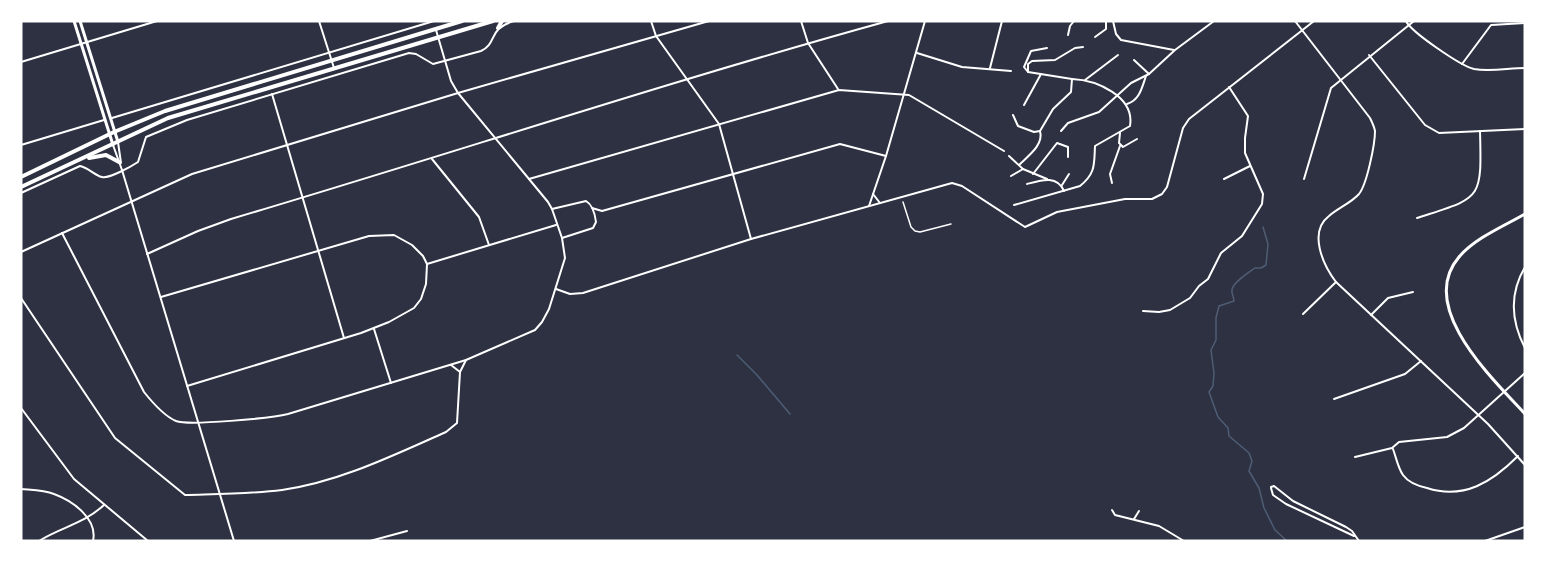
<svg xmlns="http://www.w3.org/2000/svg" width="1546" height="562" font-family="Quicksand,sans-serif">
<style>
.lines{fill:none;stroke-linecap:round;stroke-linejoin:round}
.stream{stroke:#4f5d75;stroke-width:1.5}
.service{stroke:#fff;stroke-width:1.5}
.minor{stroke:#fff;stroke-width:2}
.tertiary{stroke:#fff;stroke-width:3}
.secondary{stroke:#fff;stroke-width:3}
.primary{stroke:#fff;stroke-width:4}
</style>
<rect width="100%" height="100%" fill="#2d3142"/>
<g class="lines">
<g class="stream">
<path d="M1263,227l5,17 -2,21 -5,3h-6c-7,5 -25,16 -23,24 0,3 2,6 2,9l-15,5 -3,12v22l-5,10 3,23 -1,13 -4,6 9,25 10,11 1,8 20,17 3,8 -3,10 10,17 5,20 11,22 12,11"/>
<path d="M737,355l20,20 33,39"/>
</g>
<path class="service" d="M903,202l8,25 4,4 5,1 31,-8"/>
<g class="minor">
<path d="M319,21l15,47"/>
<path d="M651,21l5,15 63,88 32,115"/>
<path d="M801,21l7,22 30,46"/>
<path d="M1113,21l3,13 5,6 53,10"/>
<path d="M1295,21l75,97c2,4 4,8 5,13 0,13 -8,53 -16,63 -8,9 -21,14 -30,22 -21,16 -6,49 7,66l152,142 37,41"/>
<path d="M1406,21c5,11 55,45 68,48 16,3 35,-1 51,-1"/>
<path d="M1068,35l2,-9 4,-5"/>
<path d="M1095,37l11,-8v-8"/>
<path d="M917,53l45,14 49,4"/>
<path d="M1369,55l56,70 14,8 86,-4"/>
<path d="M1134,60l15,14"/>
<path d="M21,62l136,-41"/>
<path d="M1462,64l29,-39 34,-2"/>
<path d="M990,68l12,-47"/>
<path d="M1028,72v-8l4,-3 23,-1 20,-12 8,-1"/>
<path d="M1085,80l33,-25"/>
<path d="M272,94l72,244"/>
<path d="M1127,104c13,-4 15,-17 19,-28"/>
<path d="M1024,105l17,-31"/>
<path d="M1013,115l5,11 16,6 6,-1"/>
<path d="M112,118l322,-97"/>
<path d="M1061,131l7,-8 31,-11 32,-29 18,-9 26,-24 39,-29"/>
<path d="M1120,133l-1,10 4,4 14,-8"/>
<path d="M118,142l3,21"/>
<path d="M21,145l83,-25"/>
<path d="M113,145l9,25 112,371"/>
<path d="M1009,156l14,13 24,10"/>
<path d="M432,159l47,58 10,28"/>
<path d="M1019,165c9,-9 25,-20 21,-34l13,-22 18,-17 1,-13 -44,-7 -4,-5 7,-16 16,-3"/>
<path d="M1033,174l24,-31 11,4v10"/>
<path d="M1011,176l12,-7"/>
<path d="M529,179l310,-89 70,5 95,56"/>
<path d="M1224,179l26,-13"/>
<path d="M1304,179l27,-91 83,-67"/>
<path d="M1112,183l-2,-9 10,-28"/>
<path d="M1027,184c15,-4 30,-9 37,7"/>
<path d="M1062,185l7,-11"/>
<path d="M21,193l59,-27c9,2 14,9 22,11 7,2 30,-11 36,-15l8,-25 41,-17 222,-67 7,1 17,10 48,-13c17,-8 6,-22 33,-30"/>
<path d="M873,194l7,9"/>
<path d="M1014,205l66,-19c16,-13 14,-22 15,-40l35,-20c5,-30 -34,-46 -58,-47"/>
<path d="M869,206l17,-50 39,-135"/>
<path d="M592,208l10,3 238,-67 46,12"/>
<path d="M552,209l34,-8c7,4 9,13 10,21l-3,6 -31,10"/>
<path d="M1417,218c64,-21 65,-16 63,-87"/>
<path d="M62,233l82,159c8,10 20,24 32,29 13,5 96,-3 112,-7l178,-54 69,-30 7,-8 7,-13 16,-51 -3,-20 -10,-29 -4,-7 -90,-109 -7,-12 -15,-51"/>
<path d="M21,252l171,-78 266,-81 251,-72"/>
<path d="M147,254l51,-23 33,-12c219,-65 436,-137 657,-198"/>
<path d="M427,264l129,-39"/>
<path d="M1525,267c-16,27 -14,54 0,81"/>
<path d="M556,289l14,5 13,-1 168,-54 201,-56 10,3 63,41 32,-15 68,-13h27l10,-5 5,-7 16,-59 6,-9 125,-98"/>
<path d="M161,297l208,-61 25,-1 18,10 11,11 4,8 -1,20 -5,15 -7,9 -25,14 -28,11 -174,53"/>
<path d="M21,298l94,140 70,57c32,-1 65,-1 97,-5 57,-8 112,-35 164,-58l11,-9 3,-51 6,-12"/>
<path d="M1143,311l16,1 11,-2 20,-12 9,-12 9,-7 13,-26 21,-17 20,-32 1,-10 -18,-41v-15l3,-22 -19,-29"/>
<path d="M1303,314l33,-32"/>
<path d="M1371,315l17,-17 25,-6"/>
<path d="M374,329l17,54"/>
<path d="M451,365l9,7"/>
<path d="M1334,399l71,-25 16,-13"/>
<path d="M21,408l53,71 74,62"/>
<path d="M1393,449c3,8 5,19 10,26 5,7 15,11 24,13 37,12 65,-6 91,-32"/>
<path d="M1355,457l37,-9 7,-6 48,-5 17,-9 61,-55"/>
<path d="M1271,487l3,-1 19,15 53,26 6,4 7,10"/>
<path d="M1271,488l2,7 13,9 68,32"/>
<path d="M21,489c11,1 23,1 33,5 19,7 44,25 39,47"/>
<path d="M1112,510l3,5 44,11 25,15"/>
<path d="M1134,519l5,-8"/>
<path d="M39,541c24,-15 43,-16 65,-36"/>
<path d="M370,541l37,-10"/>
<path d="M1485,541l40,-14"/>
</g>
<path class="tertiary" d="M1525,214c-21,12 -50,24 -66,43 -43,50 34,122 66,157"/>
<g class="secondary">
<path d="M74,21l39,124"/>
<path d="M80,21l38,121"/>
</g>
<g class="primary">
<path d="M498,28l4,-7"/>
<path d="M89,158l17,-3 13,7"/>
<path d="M21,177l93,-45 51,-21 297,-90"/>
<path d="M21,187l147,-69 325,-97"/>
</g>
</g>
<rect width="1546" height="562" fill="none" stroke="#ffffff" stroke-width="45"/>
</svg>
